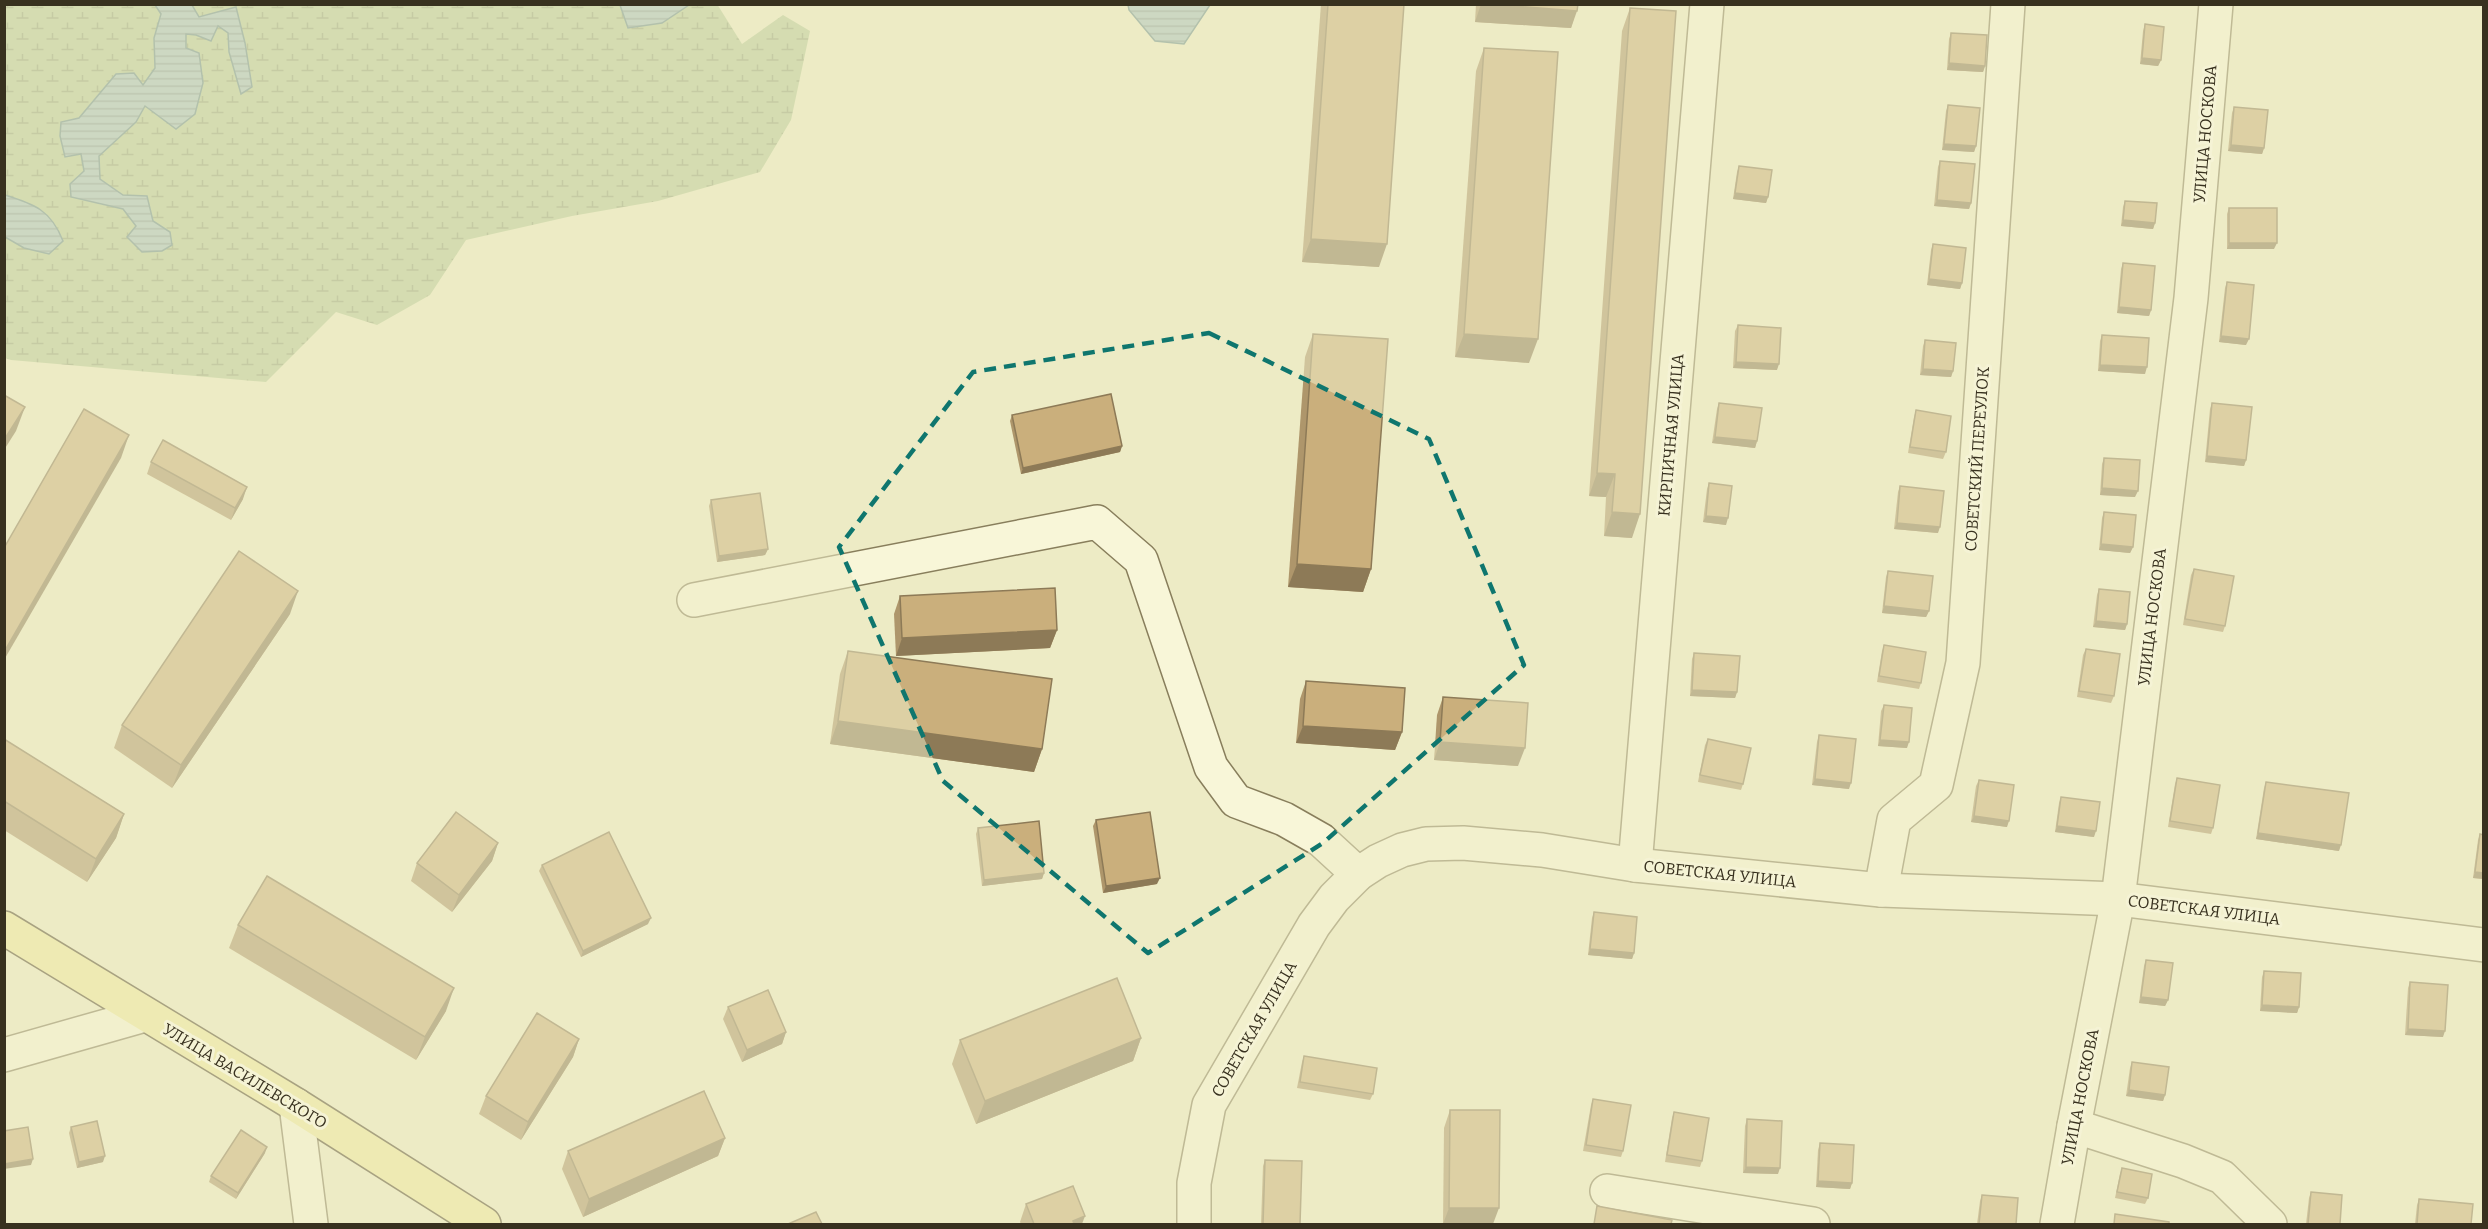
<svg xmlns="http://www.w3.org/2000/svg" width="2488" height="1229" font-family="Bitter,serif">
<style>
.wetland{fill:url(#wetland-marsh)}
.water{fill:url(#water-rules);stroke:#6d8f8f;stroke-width:1.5}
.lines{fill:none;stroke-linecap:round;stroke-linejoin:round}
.minor-casing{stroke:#887e5c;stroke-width:36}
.major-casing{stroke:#564b30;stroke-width:36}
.minor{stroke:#f8f6d8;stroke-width:33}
.major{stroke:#efe99e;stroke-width:33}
.wall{fill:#ae966b}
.shaded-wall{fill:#8d7a57}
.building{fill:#caaf7c;stroke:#8d7a57;stroke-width:1.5}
.marked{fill:none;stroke:#0f766e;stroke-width:4.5;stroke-dasharray:12 8;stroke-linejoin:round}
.labels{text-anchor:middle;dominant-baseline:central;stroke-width:6;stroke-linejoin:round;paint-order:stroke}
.street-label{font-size:16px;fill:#38311f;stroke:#f5f3d5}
</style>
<defs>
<pattern id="wetland-marsh" width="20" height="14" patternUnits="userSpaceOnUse" patternTransform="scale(1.5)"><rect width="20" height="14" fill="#b9cb99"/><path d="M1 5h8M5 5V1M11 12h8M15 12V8" fill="none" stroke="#97a57c"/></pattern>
<pattern id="water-rules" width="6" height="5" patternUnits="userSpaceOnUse" patternTransform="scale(1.5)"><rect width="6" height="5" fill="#a7c1bf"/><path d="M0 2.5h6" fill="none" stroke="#899d9b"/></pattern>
</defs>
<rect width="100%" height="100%" fill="#edebc5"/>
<path class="wetland" d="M717,4l25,40 41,-29 27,16 -19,89 -31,52 -102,29 -86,15 -106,24 -36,55 -53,30 -41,-13 -70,70 -255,-22 -6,-2v-121l19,11 -19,-53v3v-193h150l6,9 -7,24 1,30 -12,18 -27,-11 -37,43 -18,4 -1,13 5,21 16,-2 3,17 -14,13 29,20 24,5 13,17 17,-5 -6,-25 -24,-1 -23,-16 -1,-23 36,-34 10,-16 50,8 8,-31 -4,-30 -13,-5 -1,-14 11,1 22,-10 10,8 1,19 12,42 11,-7 -7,-44 -9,-35 -37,9 -7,-12h428l8,23 34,-5 27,-18z"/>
<g class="water">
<path d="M155,5h37l7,12 37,-10 9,36 7,44 -11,7 -12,-42 -1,-19 -10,-7 -7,15 -15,-6 -10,-1v14l13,5 4,30 -8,31 -19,15 -31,-23 -9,16 -37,34 1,23 23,16 24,1 6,25 17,11 2,13 -10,6 -20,1 -15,-15 9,-11 -13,-17 -52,-12 -1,-13 14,-13 -3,-17 -16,3 -5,-21 1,-14 18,-4 37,-44 18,-1 9,12 12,-17 -1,-30 7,-24z"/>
<path d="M620,5v-1l69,1 -27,18 -34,5z"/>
<path d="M1128,5v-1l82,1 -26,39 -29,-3 -26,-31z"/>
<path d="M5,195c29,9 46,15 58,46l-14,13 -25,-6 -19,-11z"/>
</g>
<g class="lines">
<g class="minor-casing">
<g id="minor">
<path d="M694,600l403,-78 44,38 70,207 25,34 48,18 37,21 37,34"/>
<path d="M1635,865l72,-861"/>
<path d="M1881,890l13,-70 42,-35 27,-122 45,-659"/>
<path d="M4,1055l141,-40"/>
<path d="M296,1105l15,119"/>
<path d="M2074,1126l109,35 39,16 48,47"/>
<path d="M1607,1191l206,33"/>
<path d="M1194,1224v-41l15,-78 105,-180 20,-27 24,-24 20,-13 24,-11 24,-6 37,-1 79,7 93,15 246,25 237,9 366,46"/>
<path d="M2057,1224l17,-98 44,-227 73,-601 25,-294"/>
</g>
</g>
<g class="major-casing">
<path id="major" d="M4,928l292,177 188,119"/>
</g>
<use href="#minor" class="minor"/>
<use href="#major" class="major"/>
</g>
<g class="wall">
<path d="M1321,4h83l-25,263 -77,-5z"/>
<path d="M1476,4h102l-7,24 -96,-6z"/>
<path d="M1630,8l2,530 -28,-2 2,-39 -17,-1 33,-465z"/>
<path d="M2145,24l16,36 -3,6 -18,-2 3,-33z"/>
<path d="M1951,33l34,33 -2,6 -36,-2 2,-31z"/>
<path d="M1484,48l45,315 -74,-6 21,-286z"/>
<path d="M1948,105l28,41 -2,6 -32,-2 4,-39z"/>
<path d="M2234,107l30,41 -2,6 -34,-3 4,-38z"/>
<path d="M1940,161l31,42 -2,6 -35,-3 4,-39z"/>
<path d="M1739,166l29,31 -2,6 -33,-4 4,-27z"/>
<path d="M2125,201l30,22 -2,6 -32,-3 2,-19z"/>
<path d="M2229,208l45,41h-47v-35z"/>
<path d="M1933,244l29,39 -2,6 -33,-4 4,-35z"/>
<path d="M2123,263l28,47 -2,6 -32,-3 4,-44z"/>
<path d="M2227,282l19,63 -27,-3 6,-54z"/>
<path d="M1738,325l39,45 -44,-2 2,-37z"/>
<path d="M1313,334l58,235 -8,23 -75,-5 17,-230z"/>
<path d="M2102,335l43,39 -47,-3 2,-30z"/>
<path d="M1925,340l28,31 -2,6 -31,-2 3,-29z"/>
<path d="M1719,403l38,38 -2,7 -43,-5 5,-34z"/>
<path d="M2212,403l34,57 -2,6 -39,-4 5,-53z"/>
<path d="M1916,410l30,42 -3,7 -35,-6 6,-36z"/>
<path d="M1012,415l110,31 -2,6 -99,22 -11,-53z"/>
<path d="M2104,458l31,39 -35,-2 2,-31z"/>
<path d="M151,462l92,37 -12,21 -84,-46z"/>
<path d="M1709,483l17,42 -23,-3 4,-33z"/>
<path d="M1900,486l38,47 -44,-4 4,-37z"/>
<path d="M711,500l57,49 -3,6 -48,7 -8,-56z"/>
<path d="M2104,512l29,35 -3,6 -31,-3 3,-32z"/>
<path d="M2194,569l31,57 -2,6 -40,-7 8,-50z"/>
<path d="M1888,571l41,40 -3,6 -44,-4 4,-36z"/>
<path d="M2099,589l28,35 -2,6 -32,-3 4,-32z"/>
<path d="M900,596l157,34 -7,18 -154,8 -2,-42z"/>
<path d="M290,614l-118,174 -58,-40 8,-23z"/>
<path d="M1884,645l37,38 -2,6 -42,-7 5,-31z"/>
<path d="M2086,649l28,47 -3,7 -34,-6 6,-42z"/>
<path d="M848,651l194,98 -8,23 -204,-28 10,-70z"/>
<path d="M1694,653l43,39 -2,6 -45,-2 2,-37z"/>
<path d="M1306,681l96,51 -7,18 -99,-7 4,-44z"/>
<path d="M1443,697l75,69 -84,-6 3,-45z"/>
<path d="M1884,705l23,43 -29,-2 3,-35z"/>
<path d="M1819,735l30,54 -37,-4 5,-43z"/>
<path d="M4,739l120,75 -8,24 -29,44 -83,-52z"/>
<path d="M1708,739l35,45 -2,6 -43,-8 7,-37z"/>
<path d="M2177,778l36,50 -2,6 -43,-7 7,-43z"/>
<path d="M1979,780l28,47 -36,-5 5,-36z"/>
<path d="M2266,782l73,69 -83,-12 8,-51z"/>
<path d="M2061,797l33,40 -39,-5 4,-29z"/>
<path d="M1096,820l61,64 -54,9 -10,-67z"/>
<path d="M978,828l66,45 -2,6 -60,7 -6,-52z"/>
<path d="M2480,834l4,45 -11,-1 5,-38z"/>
<path d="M498,843l-6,18 -40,51 -41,-31 6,-18z"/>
<path d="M542,865l106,59 -67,33 -42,-86z"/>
<path d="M1594,912l40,41 -2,6 -44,-4 4,-37z"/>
<path d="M238,925l208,86 -30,49 -187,-112z"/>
<path d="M2146,960l22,40 -3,6 -26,-3 5,-37z"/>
<path d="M2264,971l35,36 -2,6 -37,-2 2,-34z"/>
<path d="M2410,982l33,55 -38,-2 3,-47z"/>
<path d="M728,1007l58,25 -4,12 -40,18 -19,-43z"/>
<path d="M1141,1038l-8,23 -157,63 -24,-60 8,-24z"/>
<path d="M579,1039l-6,18 -52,83 -42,-26 7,-18z"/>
<path d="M1304,1056l69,38 -3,6 -73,-12 5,-26z"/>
<path d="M2132,1062l33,33 -2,6 -37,-5 4,-28z"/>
<path d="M1593,1099l30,52 -2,6 -38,-6 8,-46z"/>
<path d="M1450,1110l43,114h-50l1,-96z"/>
<path d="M1674,1112l28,49 -2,6 -35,-5 7,-44z"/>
<path d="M1747,1119l31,55 -35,-1 2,-47z"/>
<path d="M71,1127l32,35 -26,6 -8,-35z"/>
<path d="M725,1138l-7,18 -135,61 -21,-48 6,-18z"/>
<path d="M1820,1143l32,40 -2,6 -34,-2 2,-37z"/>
<path d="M265,1153l-29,46 -27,-17 2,-6z"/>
<path d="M1265,1160l35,64h-39l2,-58z"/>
<path d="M2122,1168l26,30 -3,6 -30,-6 5,-24z"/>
<path d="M2311,1192l29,32h-34l3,-26z"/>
<path d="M1982,1195l34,29h-39l3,-23z"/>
<path d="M2419,1199l52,25h-56l2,-19z"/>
<path d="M1026,1204l56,20h-61l-1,-2z"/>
</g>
<g class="shaded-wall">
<path d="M1481,4h9l87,7 -6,17 -96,-6z"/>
<path d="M2142,58l19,2 -3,6 -18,-2z"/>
<path d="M1949,63l36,3 -2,6 -36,-2z"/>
<path d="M1944,144l32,2 -2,6 -32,-2z"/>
<path d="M2231,145l33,3 -2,6 -34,-3z"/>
<path d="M1735,193l33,4 -2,6 -33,-4z"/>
<path d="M1937,200l34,3 -2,6 -35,-3z"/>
<path d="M2123,220l32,3 -2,6 -32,-3z"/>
<path d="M1311,239l76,5 -8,23 -77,-5z"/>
<path d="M2229,243h48l-3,6h-47z"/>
<path d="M1929,279l33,4 -2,6 -33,-4z"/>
<path d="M2119,307l32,3 -2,6 -32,-3z"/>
<path d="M1464,334l74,5 -9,24 -74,-6z"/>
<path d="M2221,336l28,3 -3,6 -27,-3z"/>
<path d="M1736,362l43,2 -2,6 -44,-2z"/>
<path d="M2100,365l47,2 -2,7 -47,-3z"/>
<path d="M1923,369l30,2 -2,6 -31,-2z"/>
<path d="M25,407l-9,24 -12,19v-10z"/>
<path d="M129,435l-8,23 -117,202v-8z"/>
<path d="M1715,437l42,4 -2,7 -43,-5z"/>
<path d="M1122,446l-2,6 -99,22 2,-6z"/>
<path d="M2207,456l39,4 -2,6 -39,-4z"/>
<path d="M1597,473l18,1 -9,23 -17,-1z"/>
<path d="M247,487l-4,12 -12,21 4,-12z"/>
<path d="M2102,488l36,3 -3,6 -35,-2z"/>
<path d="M1612,512l28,2 -8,24 -28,-2z"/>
<path d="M1706,516l22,2 -2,7 -23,-3z"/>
<path d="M1897,523l43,4 -2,6 -44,-4z"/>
<path d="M2101,544l32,3 -3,6 -31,-3z"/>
<path d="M768,549l-3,6 -48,7 2,-6z"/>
<path d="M1297,564l74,5 -8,23 -75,-5z"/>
<path d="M298,591l-8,23 -118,174 9,-23z"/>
<path d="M1884,606l45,5 -3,6 -44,-4z"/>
<path d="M2096,621l31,3 -2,6 -32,-3z"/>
<path d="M1057,630l-7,18 -154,8 6,-18z"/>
<path d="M1692,690l45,2 -2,6 -45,-2z"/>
<path d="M838,721l204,28 -8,23 -204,-28z"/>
<path d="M1303,726l99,6 -7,18 -99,-7z"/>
<path d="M1880,740l29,2 -2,6 -29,-2z"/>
<path d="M1440,742l85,6 -7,18 -84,-6z"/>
<path d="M1815,779l36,4 -2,6 -37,-4z"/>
<path d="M124,814l-8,24 -29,44 9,-23z"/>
<path d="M1974,816l35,5 -2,6 -36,-5z"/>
<path d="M2057,826l39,5 -2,6 -39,-5z"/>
<path d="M2258,833l83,12 -2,6 -83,-12z"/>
<path d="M498,843l-6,18 -40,51 7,-17z"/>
<path d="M2475,872l9,1v6l-11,-1z"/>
<path d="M1044,873l-2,6 -60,7 2,-6z"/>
<path d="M1160,878l-3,6 -54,9 3,-7z"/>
<path d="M651,918l-3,6 -67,33 2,-6z"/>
<path d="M1590,949l44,4 -2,6 -44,-4z"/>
<path d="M454,988l-8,23 -30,49 9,-23z"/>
<path d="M2141,997l27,3 -3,6 -26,-3z"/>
<path d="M2262,1005l37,2 -2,6 -37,-2z"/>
<path d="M2408,1029l37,2 -2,6 -38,-2z"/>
<path d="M786,1032l-4,12 -40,18 5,-12z"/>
<path d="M1141,1038l-8,23 -157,63 9,-23z"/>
<path d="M579,1039l-6,18 -52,83 7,-18z"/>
<path d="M2129,1090l36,5 -2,6 -37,-5z"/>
<path d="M725,1138l-7,18 -135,61 6,-18z"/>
<path d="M267,1147l-2,6 -29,46 2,-6z"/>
<path d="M105,1156l-2,6 -26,6 2,-6z"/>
<path d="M33,1159l-2,6 -27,4v-5z"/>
<path d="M1746,1167l34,1 -2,6 -35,-1z"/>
<path d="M1818,1181l34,2 -2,6 -34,-2z"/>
<path d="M1449,1208h50l-6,16h-50z"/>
<path d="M1085,1216l-3,8h-11l2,-3z"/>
</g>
<g class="building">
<path d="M1328,4h76l-17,240 -76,-5z"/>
<path d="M1490,4h88l-1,7z"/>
<path d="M1630,8l46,3 -36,503 -28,-2 3,-38 -18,-1z"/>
<path d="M2145,24l19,3 -3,33 -19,-2z"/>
<path d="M1951,33l36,2 -2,31 -36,-3z"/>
<path d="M1484,48l74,4 -20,287 -74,-5z"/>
<path d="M1948,105l32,3 -4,38 -32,-2z"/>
<path d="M2234,107l34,3 -4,38 -33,-3z"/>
<path d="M1940,161l35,3 -4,39 -34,-3z"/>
<path d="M1739,166l33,4 -4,27 -33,-4z"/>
<path d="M2125,201l32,2 -2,20 -32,-3z"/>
<rect x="2229" y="208" width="48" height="35"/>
<path d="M1933,244l33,4 -4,35 -33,-4z"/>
<path d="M2123,263l32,3 -4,44 -32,-3z"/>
<path d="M2227,282l27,3 -5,54 -28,-3z"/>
<path d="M1738,325l43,3 -2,36 -43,-2z"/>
<path d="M1313,334l75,5 -17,230 -74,-5z"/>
<path d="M2102,335l47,3 -2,29 -47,-2z"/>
<path d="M1925,340l31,3 -3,28 -30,-2z"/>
<path d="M1111,394l11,52 -99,22 -11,-53z"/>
<path d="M4,395l21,12 -21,33z"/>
<path d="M1719,403l43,5 -5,33 -42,-4z"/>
<path d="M2212,403l40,4 -6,53 -39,-4z"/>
<path d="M84,409l45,26 -125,217v-104z"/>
<path d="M1916,410l35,6 -5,36 -36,-5z"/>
<path d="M163,440l84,47 -12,21 -84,-46z"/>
<path d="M2104,458l36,2 -2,31 -36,-3z"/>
<path d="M1709,483l23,3 -4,32 -22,-2z"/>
<path d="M1900,486l44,5 -4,36 -43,-4z"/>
<path d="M760,493l8,56 -49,7 -8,-56z"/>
<path d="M2104,512l32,3 -3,32 -32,-3z"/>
<path d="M239,551l59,40 -117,174 -59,-40z"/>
<path d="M2194,569l40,7 -9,50 -40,-7z"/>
<path d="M1888,571l45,5 -4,35 -45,-5z"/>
<path d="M1055,588l2,42 -155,8 -2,-42z"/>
<path d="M2099,589l31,3 -3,32 -31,-3z"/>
<path d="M1884,645l42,7 -5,31 -42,-7z"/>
<path d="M2086,649l34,5 -6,42 -35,-5z"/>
<path d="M848,651l204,28 -10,70 -204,-28z"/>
<path d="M1694,653l46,3 -3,36 -45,-2z"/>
<path d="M1306,681l99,7 -3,44 -99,-6z"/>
<path d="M1443,697l85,6 -3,45 -85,-6z"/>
<path d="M1884,705l28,3 -3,34 -29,-2z"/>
<path d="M1819,735l37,4 -5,44 -36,-4z"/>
<path d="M4,739l120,75 -28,45 -92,-58z"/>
<path d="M1708,739l43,9 -8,36 -43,-9z"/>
<path d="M2177,778l43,7 -7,43 -43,-7z"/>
<path d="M1979,780l35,5 -5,36 -35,-5z"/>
<path d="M2266,782l83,11 -8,52 -83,-12z"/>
<path d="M2061,797l39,5 -4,29 -39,-5z"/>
<path d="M456,812l42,31 -39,52 -42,-32z"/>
<path d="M1150,812l10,66 -54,8 -10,-66z"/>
<path d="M1039,821l5,52 -60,7 -6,-52z"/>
<path d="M609,832l42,86 -68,33 -41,-86z"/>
<path d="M2480,834l4,1v38l-9,-1z"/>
<path d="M267,876l187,112 -29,49 -187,-112z"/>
<path d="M1594,912l43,5 -3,36 -44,-4z"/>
<path d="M2146,960l27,3 -5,37 -27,-3z"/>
<path d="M2264,971l37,2 -2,34 -37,-2z"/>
<path d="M1117,978l24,60 -156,63 -25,-61z"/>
<path d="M2410,982l38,3 -3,46 -37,-2z"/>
<path d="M768,990l18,42 -39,18 -19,-43z"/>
<path d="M537,1013l42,26 -51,83 -42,-26z"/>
<path d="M1304,1056l73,12 -4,26 -73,-12z"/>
<path d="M2132,1062l37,5 -4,28 -36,-5z"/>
<path d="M704,1091l21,47 -136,61 -21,-48z"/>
<path d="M1593,1099l38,6 -8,46 -37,-6z"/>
<path d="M1450,1110h50l-1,98h-50z"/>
<path d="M1674,1112l35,6 -7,43 -35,-6z"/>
<path d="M1747,1119l35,2 -2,47 -34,-1z"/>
<path d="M97,1121l8,35 -26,6 -8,-35z"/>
<path d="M28,1127l5,32 -29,5v-33z"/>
<path d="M241,1130l26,17 -29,46 -27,-17z"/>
<path d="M1820,1143l34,2 -2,38 -34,-2z"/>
<path d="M1265,1160l37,1 -2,63h-37z"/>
<path d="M2122,1168l30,6 -4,24 -31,-6z"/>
<path d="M1073,1186l12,30 -12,5 1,3h-40l-8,-20z"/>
<path d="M2311,1192l31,3 -2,29h-32z"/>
<path d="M1982,1195l36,3 -2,26h-37z"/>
<path d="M2419,1199l54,5 -2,20h-54z"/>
<path d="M1597,1206l75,14 -1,4h-77z"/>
<path d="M816,1212l6,12h-34z"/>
<path d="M2115,1214l54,8v2h-55z"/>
</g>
<path d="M0 0H2488V1229H0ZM1209,333l220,106 95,226 -201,178 -175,110 -205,-172 -104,-234 134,-175z" fill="#edebc5" fill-opacity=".55" fill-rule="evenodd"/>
<path class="marked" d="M1209,333l220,106 95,226 -201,178 -175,110 -205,-172 -104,-234 134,-175z"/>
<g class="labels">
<g class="street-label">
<text transform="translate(2205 134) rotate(-85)">УЛИЦА НОСКОВА</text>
<text transform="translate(1671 435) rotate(-85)">КИРПИЧНАЯ УЛИЦА</text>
<text transform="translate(1977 459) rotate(-86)">СОВЕТСКИЙ ПЕРЕУЛОК</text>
<text transform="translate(2152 617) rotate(-83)">УЛИЦА НОСКОВА</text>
<text transform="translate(1720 874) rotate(6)">СОВЕТСКАЯ УЛИЦА</text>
<text transform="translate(2204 910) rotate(7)">СОВЕТСКАЯ УЛИЦА</text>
<text transform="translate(1254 1029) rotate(-60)">СОВЕТСКАЯ УЛИЦА</text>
<text transform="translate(245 1076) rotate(31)">УЛИЦА ВАСИЛЕВСКОГО</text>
<text transform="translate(2080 1097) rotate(-79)">УЛИЦА НОСКОВА</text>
</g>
</g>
<rect width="2488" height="1229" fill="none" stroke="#38311f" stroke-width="12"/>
</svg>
